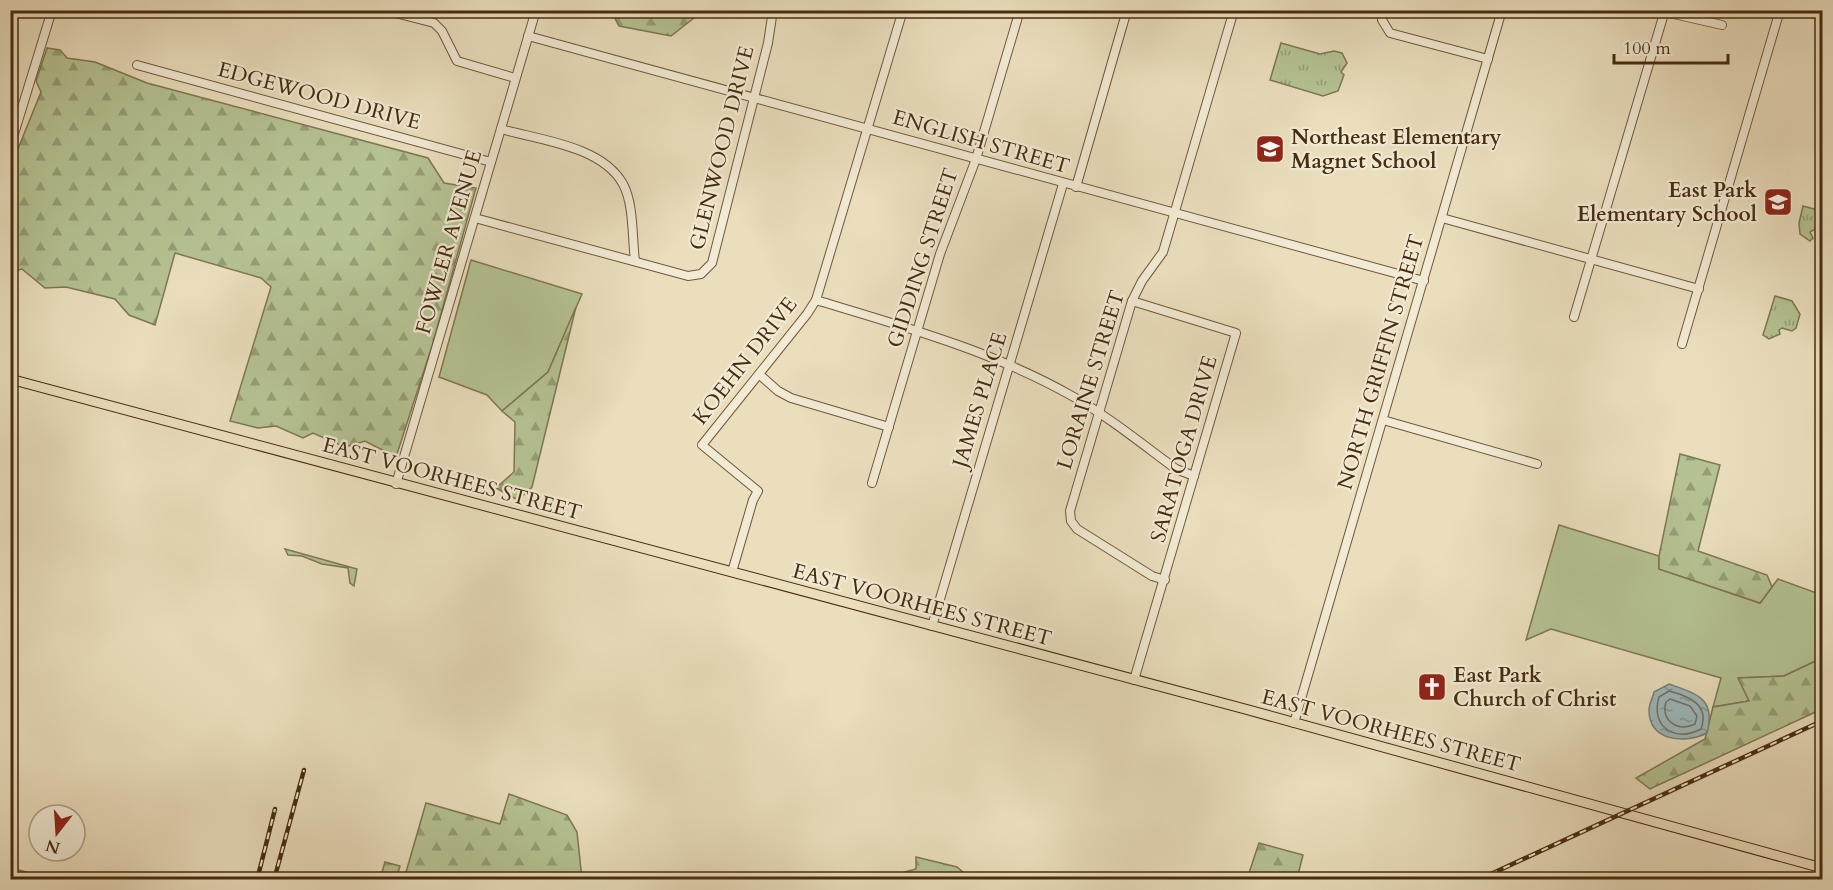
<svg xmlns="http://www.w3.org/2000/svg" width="1833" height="890" font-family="Cardo,serif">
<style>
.green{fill:#b5c293;stroke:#7e7751;stroke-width:1.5}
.forest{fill:url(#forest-firs);stroke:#7e7751;stroke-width:1.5}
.park{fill:url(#park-tufts);stroke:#7e7751;stroke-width:1.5}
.water{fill:url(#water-ripples);stroke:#7b8177;stroke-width:1.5}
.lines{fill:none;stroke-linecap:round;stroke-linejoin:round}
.shore{stroke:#727266;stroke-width:1.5}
.minor-casing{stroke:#70583a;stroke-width:10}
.major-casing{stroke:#472c0f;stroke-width:11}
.minor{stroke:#f1ead4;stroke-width:8}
.major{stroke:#eadebd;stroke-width:9}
.rail-casing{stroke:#472c0f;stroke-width:4.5}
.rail{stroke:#f1ead4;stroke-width:2;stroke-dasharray:7;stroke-linecap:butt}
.labels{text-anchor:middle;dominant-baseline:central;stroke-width:4.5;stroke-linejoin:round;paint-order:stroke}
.street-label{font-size:21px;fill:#472c0f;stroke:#f1ead4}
.poi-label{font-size:21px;font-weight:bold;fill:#472c0f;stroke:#f1ead4;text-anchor:start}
</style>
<defs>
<pattern id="forest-firs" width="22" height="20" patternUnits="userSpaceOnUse" patternTransform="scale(1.5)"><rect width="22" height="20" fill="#b5c293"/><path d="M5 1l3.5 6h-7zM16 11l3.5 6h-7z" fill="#959e76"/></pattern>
<pattern id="park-tufts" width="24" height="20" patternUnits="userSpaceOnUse" patternTransform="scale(1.5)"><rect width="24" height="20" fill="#b5c293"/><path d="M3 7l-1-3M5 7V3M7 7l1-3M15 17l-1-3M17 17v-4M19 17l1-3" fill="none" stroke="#959e76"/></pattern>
<pattern id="water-ripples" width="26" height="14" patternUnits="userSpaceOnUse" patternTransform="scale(1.5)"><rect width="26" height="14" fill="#9db9bc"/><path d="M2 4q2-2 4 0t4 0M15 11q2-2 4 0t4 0" fill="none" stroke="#829797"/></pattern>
</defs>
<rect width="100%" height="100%" fill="#eadebd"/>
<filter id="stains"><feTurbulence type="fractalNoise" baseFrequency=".00333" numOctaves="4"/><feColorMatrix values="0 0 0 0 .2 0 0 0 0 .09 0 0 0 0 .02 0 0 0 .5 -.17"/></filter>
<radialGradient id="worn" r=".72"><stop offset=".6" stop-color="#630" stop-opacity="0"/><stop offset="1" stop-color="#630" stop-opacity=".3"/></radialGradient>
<g class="green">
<path d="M471,260l111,34 -34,78 -46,39 -15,-16 -48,-18z"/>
<path d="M1559,525l100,31v13l101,34 18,-24 44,16v63l-38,18 -45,2 10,23 -36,6 8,-29 -170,-49 -25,11z"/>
<path d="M285,549l72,20 -3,17 -4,-3 -2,-15 -26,-4 -20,-8 -14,-1z"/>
</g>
<g class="forest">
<path d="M611,11h76l7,7 -23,18 -52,-10z"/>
<path d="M47,48l13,2 7,8 28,4 52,21 281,75 16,25 32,5 -44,158 -36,111 -31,-16 -20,6 -32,-14 -10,5 -27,-12 -18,2 -28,-7 41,-134 -10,-9 -86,-25 -20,72 -26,-10 -14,-16 -49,-12 -21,1 -23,-19 -11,3v-57l3,-4 -3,-45 30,-74 -5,-11z"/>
<path d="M576,307l-44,180 -14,13 -22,-12 18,-16 1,-50 -13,-11 46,-39z"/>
<path d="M1680,454l40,11 -22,86 69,24 5,12 -12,16 -101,-34v-13z"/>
<path d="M1822,658v51l-172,80 -14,-11 69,-39 8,-32 36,-6 -11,-23 46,-2z"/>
<path d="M509,794l58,21 10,17 5,47h-178l22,-76 74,21z"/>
<path d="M1259,843l44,12 -6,24h-50z"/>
<path d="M916,857l41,10 14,12h-69l2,-7 12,-3z"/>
<path d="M385,862l15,4 -4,13h-16z"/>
<path d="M10,868h1l42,11h-42z"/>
</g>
<g class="park">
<path d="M1281,43l39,11 14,-3 8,2 5,10 -6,9 3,3 -6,16 -15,5 -53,-16z"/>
<path d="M1803,206l19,5 -3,16 -9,5 3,6 -3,3 -10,-7 -1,-11z"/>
<path d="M1775,296l17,5 8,13 -4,14 -4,3 -10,-3 -3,2 1,4 -11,5 -6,-4z"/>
</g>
<path class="water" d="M1669,684c28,10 47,14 38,49 -21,11 -58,9 -58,-23 0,-6 4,-13 5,-18z"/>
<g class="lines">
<g class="shore">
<path d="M1669,691c20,5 41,14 32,38 -26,14 -51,-2 -42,-32z"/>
<path d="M1670,699l20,7 7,10 -2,8c-17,9 -35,-4 -29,-22z"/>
</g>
<g class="minor-casing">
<g id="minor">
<path d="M384,10l50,13 8,8 15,30 58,17"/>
<path d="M1385,10l-3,10 8,13 98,26"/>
<path d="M1665,12l57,13"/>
<path d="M528,36l896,245"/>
<path d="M137,65l354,97"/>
<path d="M501,129c39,11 101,17 122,55 11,20 9,54 12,77"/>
<path d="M10,147l42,-137"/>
<path d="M1076,187l51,-177"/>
<path d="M475,218l213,58 13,-2 11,-11 56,-220 5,-33"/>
<path d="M1442,218l257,71"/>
<path d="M816,300c86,26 177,51 256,96 37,21 70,48 104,73l18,7"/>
<path d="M1132,301l104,32 -102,347"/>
<path d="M1574,317l91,-307"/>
<path d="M1682,344l98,-334"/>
<path d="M760,375l18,16 13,7 98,29"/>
<path d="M1383,420l154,44"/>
<path d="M872,483l68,-229 36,-95 44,-149"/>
<path d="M396,484l140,-474"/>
<path d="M732,572l21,-72 5,-9 -56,-46 105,-131 9,-14 87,-290"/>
<path d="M1165,580l-13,-4 -75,-47 -6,-8 -1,-10 62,-210 10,-20 21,-29 71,-242"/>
<path d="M932,626l131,-442"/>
<path d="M1294,723l208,-713"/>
</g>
</g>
<g class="major-casing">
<path id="major" d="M10,379l1235,330 577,159"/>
</g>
<use href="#minor" class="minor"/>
<use href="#major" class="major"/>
<g class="rail-casing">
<g id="rail">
<path d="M257,880l18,-71"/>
<path d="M274,880l30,-110"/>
<path d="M1478,880l344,-159"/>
</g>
</g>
<use href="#rail" class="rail"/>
</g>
<defs>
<g id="school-square" transform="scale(1.5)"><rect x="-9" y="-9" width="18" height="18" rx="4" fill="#8f2418" stroke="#f1ead4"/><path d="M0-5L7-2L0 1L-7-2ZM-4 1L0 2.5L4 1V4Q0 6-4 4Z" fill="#fff"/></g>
<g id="church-square" transform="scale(1.5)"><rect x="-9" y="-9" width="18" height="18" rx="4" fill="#8f2418" stroke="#f1ead4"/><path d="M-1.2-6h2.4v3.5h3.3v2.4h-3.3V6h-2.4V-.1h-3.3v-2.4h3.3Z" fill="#fff"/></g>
</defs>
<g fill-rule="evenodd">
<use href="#school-square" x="1270" y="149"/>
<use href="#school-square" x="1778" y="202"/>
<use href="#church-square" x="1432" y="687"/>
</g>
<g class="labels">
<g class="street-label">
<text transform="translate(319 96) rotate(15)">EDGEWOOD DRIVE</text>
<text transform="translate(981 142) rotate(16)">ENGLISH STREET</text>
<text transform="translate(722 148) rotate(-76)">GLENWOOD DRIVE</text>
<text transform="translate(449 242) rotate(-74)">FOWLER AVENUE</text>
<text transform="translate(923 258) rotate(-72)">GIDDING STREET</text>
<text transform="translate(745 361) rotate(-52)">KOEHN DRIVE</text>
<text transform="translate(1381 362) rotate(-74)">NORTH GRIFFIN STREET</text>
<text transform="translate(1091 380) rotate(-73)">LORAINE STREET</text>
<text transform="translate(980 400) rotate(-73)">JAMES PLACE</text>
<text transform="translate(1184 449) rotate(-74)">SARATOGA DRIVE</text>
<text transform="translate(452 479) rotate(15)">EAST VOORHEES STREET</text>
<text transform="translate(922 605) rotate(15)">EAST VOORHEES STREET</text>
<text transform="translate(1391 731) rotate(15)">EAST VOORHEES STREET</text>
</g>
<g class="poi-label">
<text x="1291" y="137">Northeast Elementary<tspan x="1291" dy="24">Magnet School</tspan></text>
<text x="1757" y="190" text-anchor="end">East Park<tspan x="1757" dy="24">Elementary School</tspan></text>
<text x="1453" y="675">East Park<tspan x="1453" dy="24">Church of Christ</tspan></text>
</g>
</g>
<rect width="1833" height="890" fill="none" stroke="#eadebd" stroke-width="36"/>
<rect x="12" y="12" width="1809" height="866" fill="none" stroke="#472c0f" stroke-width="3"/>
<rect x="18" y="18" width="1797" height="854" fill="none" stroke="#472c0f" stroke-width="1.5"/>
<g transform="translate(57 833) rotate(197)"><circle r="28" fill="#f1ead4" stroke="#ad9e85" stroke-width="1.5"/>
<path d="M0-4.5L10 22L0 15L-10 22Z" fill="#8f2418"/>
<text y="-9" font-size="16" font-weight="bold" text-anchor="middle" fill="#472c0f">N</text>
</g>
<path d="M1614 54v9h114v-9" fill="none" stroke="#472c0f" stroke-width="3"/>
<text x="1623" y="54" font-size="18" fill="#472c0f" stroke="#f1ead4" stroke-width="4.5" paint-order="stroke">100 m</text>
<rect width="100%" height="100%" filter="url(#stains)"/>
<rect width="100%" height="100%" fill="url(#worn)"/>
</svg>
